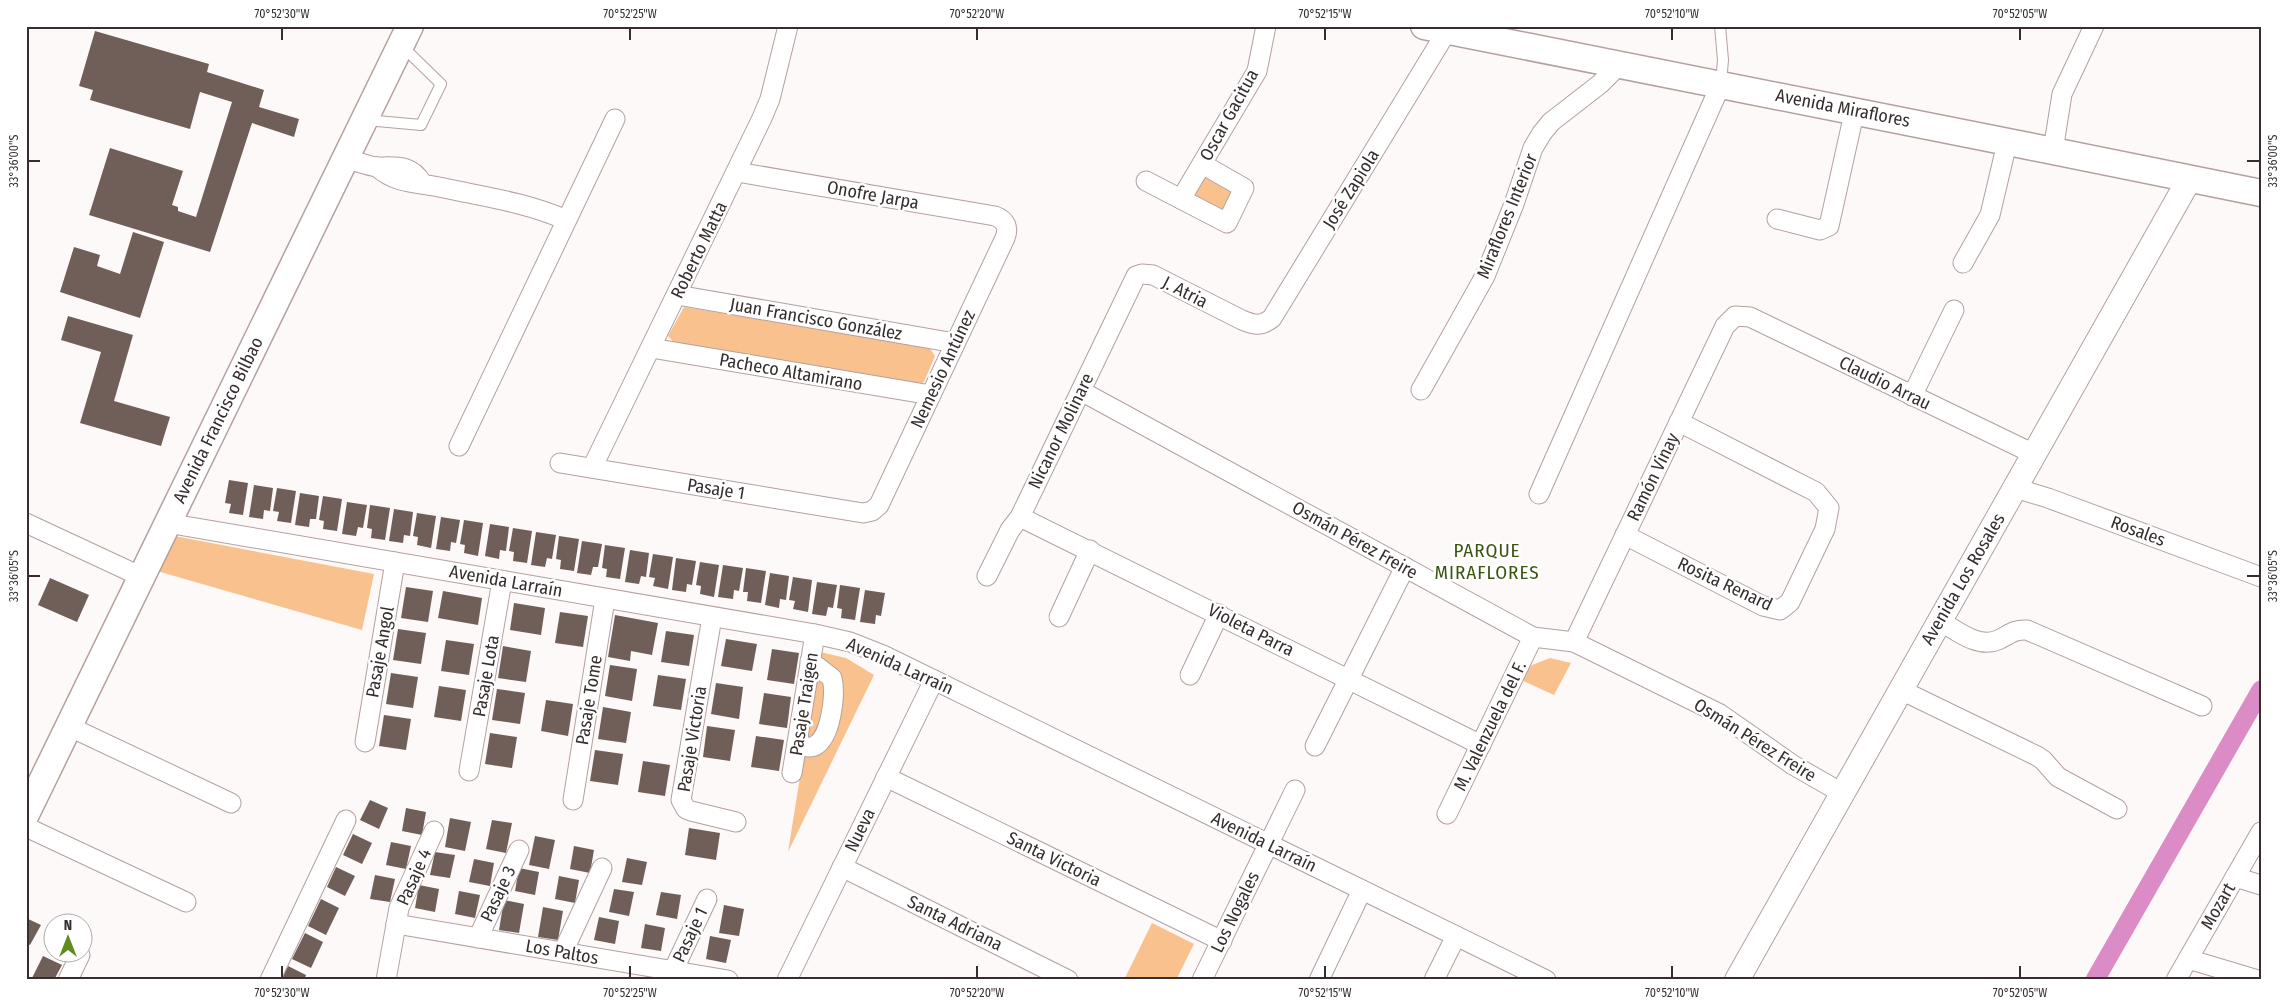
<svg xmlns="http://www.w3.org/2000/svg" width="2287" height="1006" font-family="'Fira Sans Condensed',sans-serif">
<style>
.green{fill:#f8c18e}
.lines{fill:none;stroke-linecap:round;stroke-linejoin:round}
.canal{stroke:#db8bc5;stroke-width:19}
.building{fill:#6f5f58}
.service-casing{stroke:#b4a09f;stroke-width:12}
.minor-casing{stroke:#b4a09f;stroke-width:21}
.tertiary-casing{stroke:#b4a09f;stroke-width:26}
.secondary-casing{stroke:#b4a09f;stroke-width:29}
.service{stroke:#fff;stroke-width:10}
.minor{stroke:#fff;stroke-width:19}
.tertiary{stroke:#fff;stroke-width:24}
.secondary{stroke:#fff;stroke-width:26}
.ticks{fill:none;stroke:#362e2e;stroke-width:2}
.labels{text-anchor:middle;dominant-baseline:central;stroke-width:5;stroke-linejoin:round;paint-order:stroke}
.street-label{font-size:18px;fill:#362e2e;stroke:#fff}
.neighbourhood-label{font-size:19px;letter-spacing:1px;fill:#39550f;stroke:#fff}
.neatline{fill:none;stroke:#362e2e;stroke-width:2}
.ticks-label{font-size:12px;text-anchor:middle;fill:#362e2e}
</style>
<rect width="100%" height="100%" fill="#fdf9f8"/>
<g class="green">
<path d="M1202,176l34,18 -11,21 -35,-18z"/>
<path d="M684,307l245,40 6,9 -11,26 -7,3 -241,-40 -8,-9z"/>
<path d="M164,534l210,40 -12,56 -212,-61z"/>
<path d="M820,652l26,6 28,17 -86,177z"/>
<path d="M1550,658l21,5 -17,32 -37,-17 10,-11z"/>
<path d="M1152,923l42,21 -18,36h-52z"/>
</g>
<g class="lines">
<path class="canal" d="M2095,980l166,-290"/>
</g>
<g class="building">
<path d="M95,31l114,33 -2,8 57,18 -5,17 40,12 -5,18 -42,-14 -42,129 -121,-37 21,-67 73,23 -11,34 6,2v4l18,6 36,-115 -32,-10 -10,37 -100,-29 3,-10 -14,-4z"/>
<path d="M133,232l31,10 -24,76 -80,-26 14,-45 26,8 -3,11 23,8z"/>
<path d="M68,316l65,19 -19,66 56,16 -9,29 -81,-23 21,-71 -40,-12z"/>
<path d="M229,480l19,3 -5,32 -14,-2 2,-9 -6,-1z"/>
<path d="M254,485l19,3 -3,23 -6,-1 -1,9 -14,-2z"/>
<path d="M277,488l19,3 -5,32 -14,-2 2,-9 -6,-1z"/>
<path d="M300,493l19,3 -3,23h-6l-1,8 -14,-2z"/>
<path d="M323,496l19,3 -5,32 -14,-2 1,-8 -5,-1z"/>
<path d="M347,502l20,3 -4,23 -5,-1 -2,9 -14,-2z"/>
<path d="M370,505l20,3 -5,32 -14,-2 1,-9 -5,-1z"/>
<path d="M394,509l19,3 -3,24 -6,-1 -1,8 -14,-2z"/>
<path d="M417,513l19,3 -5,32 -14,-3 1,-8 -5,-1z"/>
<path d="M441,517l19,3 -4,23 -5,-1 -1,9 -14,-2z"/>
<path d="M464,520l19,3 -5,33 -14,-3 1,-8 -5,-1z"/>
<path d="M490,524l19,3 -3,24 -6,-1 -1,9 -14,-3z"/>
<path d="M513,528l19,3 -5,32 -14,-2 1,-9 -5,-1z"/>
<path d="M536,532l20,3 -4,24 -5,-1 -2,9 -14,-2z"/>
<path d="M559,536l20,3 -5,32 -14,-2 1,-9 -5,-1z"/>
<path d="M582,541l20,3 -4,23h-5l-2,8 -14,-2z"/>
<path d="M605,545l20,3 -5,31 -14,-2 1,-8 -5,-1z"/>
<path d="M630,550l19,3 -3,24 -5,-1 -2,8 -14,-2z"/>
<path d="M653,554l20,3 -5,32 -15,-3 2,-8 -6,-1z"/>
<path d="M676,558l20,3 -4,24 -5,-1 -1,8 -14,-2z"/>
<path d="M700,562l19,3 -5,32 -14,-3 1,-8 -5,-1z"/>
<path d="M723,565l20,3 -4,23 -5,-1 -1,9 -15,-2z"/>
<path d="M746,568l20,3 -5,32 -14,-2 1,-9h-5z"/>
<path d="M770,573l19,3 -3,24 -6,-1 -1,9 -14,-3z"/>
<path d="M793,577l19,3 -4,32 -15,-3 2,-8 -6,-1z"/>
<path d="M50,578l39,17 -12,27 -39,-17z"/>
<path d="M817,582l20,3 -4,23 -5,-1 -2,9 -14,-2z"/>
<path d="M840,585l20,3 -5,32 -14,-2 1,-9 -5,-1z"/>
<path d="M406,587l27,4 -5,31 -27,-4z"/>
<path d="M865,590l20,3 -4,23 -5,-1 -1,9 -15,-2z"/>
<path d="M443,591l39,7 -4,27 -40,-7z"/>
<path d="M514,603l31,5 -4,27 -31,-5z"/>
<path d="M560,612l28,4 -5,31 -28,-4z"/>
<path d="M615,615l43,8 -6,32 -21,-4 -1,10 -22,-4z"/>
<path d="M398,629l28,4 -5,31 -28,-4z"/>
<path d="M666,631l28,4 -5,31 -28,-4z"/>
<path d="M726,639l31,5 -5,27 -31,-5z"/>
<path d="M446,640l28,4 -5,31 -28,-4z"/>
<path d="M503,646l28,5 -5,31 -28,-4z"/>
<path d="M772,649l27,4 -5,31 -27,-4z"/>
<path d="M610,665l27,4 -5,32 -27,-5z"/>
<path d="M391,673l27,4 -5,31 -27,-4z"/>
<path d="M658,675l28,4 -5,31 -28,-4z"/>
<path d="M716,683l27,4 -4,32 -28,-5z"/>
<path d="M439,686l27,4 -5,31 -27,-4z"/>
<path d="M497,689l28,4 -5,31 -28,-4z"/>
<path d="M764,693l27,4 -4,31 -28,-4z"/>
<path d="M546,700l27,4 -5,32 -27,-5z"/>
<path d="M603,707l28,5 -5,31 -28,-4z"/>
<path d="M384,715l27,4 -5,31 -27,-4z"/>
<path d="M707,726l28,4 -5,31 -27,-4z"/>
<path d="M490,733l27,4 -5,31 -27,-4z"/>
<path d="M756,736l28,4 -5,31 -28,-4z"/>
<path d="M595,750l28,4 -5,31 -28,-4z"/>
<path d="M643,761l27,4 -5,31 -27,-4z"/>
<path d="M370,800l18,8 -9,21 -19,-9z"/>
<path d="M406,808l20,4 -4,23 -20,-4z"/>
<path d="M450,818l21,4 -6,29 -20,-4z"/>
<path d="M492,820l20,3 -6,30 -20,-4z"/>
<path d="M689,828l31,5 -4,27 -31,-5z"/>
<path d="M353,834l19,9 -10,21 -19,-9z"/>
<path d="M535,836l20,4 -6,29 -20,-4z"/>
<path d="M391,842l20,4 -5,23 -20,-4z"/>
<path d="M574,846l20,4 -4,23 -20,-4z"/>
<path d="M435,852l20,3 -5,23 -20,-3z"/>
<path d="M627,858l20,4 -5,23 -20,-3z"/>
<path d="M474,859l20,4 -4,23 -21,-4z"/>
<path d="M336,867l19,9 -10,20 -18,-9z"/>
<path d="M519,868l20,4 -4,23 -20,-4z"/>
<path d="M375,875l20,4 -5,23 -20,-3z"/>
<path d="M559,876l20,4 -4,23 -20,-4z"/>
<path d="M419,885l20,4 -4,23 -20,-4z"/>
<path d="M614,889l20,3 -5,24 -20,-4z"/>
<path d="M459,891l21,4 -5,23 -20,-4z"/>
<path d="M661,892l20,3 -4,24 -21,-4z"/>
<path d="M321,899l18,9 -13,27 -18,-9z"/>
<path d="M504,900l20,4 -5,29 -20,-3z"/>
<path d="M724,905l20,4 -5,27 -20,-3z"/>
<path d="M543,907l20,4 -5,29 -20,-3z"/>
<path d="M599,917l20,4 -4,23 -21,-4z"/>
<path d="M26,918l15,7 -11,20 -4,-2z"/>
<path d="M645,924l20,4 -4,23 -20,-3z"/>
<path d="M305,933l18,9 -12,26 -19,-9z"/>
<path d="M710,936l21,4 -5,23 -20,-4z"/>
<path d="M43,956l19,9 -8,15h-23z"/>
<path d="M288,966l18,9 -2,5h-23z"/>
</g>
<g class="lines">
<g class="service-casing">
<g id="service">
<path d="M1720,26l3,34 -2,23"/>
<path d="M366,120l55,5 20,-41 -39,-38"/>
</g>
</g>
<g class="minor-casing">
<g id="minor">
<path d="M2053,151l9,-57 32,-68"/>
<path d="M346,159c10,2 22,7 31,8 19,0 34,-3 45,16"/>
<path d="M377,167c20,18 42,15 67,21 42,9 84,15 122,32"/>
<path d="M1146,181l81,42 17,-35 -42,-24"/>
<path d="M1181,199l76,-128 9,-45"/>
<path d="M1777,219l43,11 9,-4 26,-117"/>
<path d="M1963,263l27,-48 17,-72"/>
<path d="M677,295l278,48"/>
<path d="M651,348l280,47"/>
<path d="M1421,390l64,-114 29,-72 19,-56 9,-15 9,-11 49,-38 20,-20"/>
<path d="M1081,391l452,246 41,5 146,72 73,51 49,28"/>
<path d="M1912,396l42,-86"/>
<path d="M459,446l156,-327"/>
<path d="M560,463l303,50 9,-2 7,-6 126,-267c4,-10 1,-18 -10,-22l-258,-44"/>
<path d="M592,468l170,-350 8,-19 18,-73"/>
<path d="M2015,488l33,10 213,79"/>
<path d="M1539,494l182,-410"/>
<path d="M1020,517l461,228"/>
<path d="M26,523l116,54"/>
<path d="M167,523l648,111 35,8 33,13 663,325"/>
<path d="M1625,535l138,71 17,4 10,-8 35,-73 4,-21 -13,-16 -137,-70"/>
<path d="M987,576l23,-46 10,-13 116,-241 6,-2 11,1 89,45c12,5 19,7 30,-2l175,-287"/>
<path d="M712,617l-31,183 5,9 5,2 45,11"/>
<path d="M1059,617l31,-67"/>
<path d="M1940,621c16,9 38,28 58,19 11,-5 16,-11 29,-10l175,76"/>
<path d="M1574,642l151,-316 10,-10 15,1 284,137"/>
<path d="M1190,675l29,-61"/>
<path d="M1901,690l136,66 6,4 15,17 59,32"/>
<path d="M68,726l163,77"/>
<path d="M365,742l30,-180"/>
<path d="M797,745c6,1 14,4 19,0 15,-9 20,-51 16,-67l-22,-17"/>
<path d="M1315,746l90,-179"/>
<path d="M469,771l33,-190"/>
<path d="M792,773l23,-139"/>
<path d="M886,777l336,164"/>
<path d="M573,800l32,-201"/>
<path d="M1447,814l86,-177"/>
<path d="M26,827l160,75"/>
<path d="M842,867l226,113"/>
<path d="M2235,877l26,8"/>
<path d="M396,924l332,56"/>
<path d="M478,938l41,-88"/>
<path d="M563,952l39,-84"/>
<path d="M2188,959l70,21"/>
<path d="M673,971l34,-72"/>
<path d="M68,980l12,-25"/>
<path d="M270,980l76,-160"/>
<path d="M386,980l13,-72 35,-77"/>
<path d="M787,980l147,-300"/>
<path d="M1202,980l93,-190"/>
<path d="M1319,980l43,-90"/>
<path d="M1434,980l22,-44"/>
<path d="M2176,980l85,-148"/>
</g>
</g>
<g class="tertiary-casing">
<path id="tertiary" d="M1737,980l453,-802"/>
</g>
<g class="secondary-casing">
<g id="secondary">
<path d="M1424,26c279,53 558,111 837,167"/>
<path d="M26,814l384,-788"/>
</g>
</g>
<use href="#service" class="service"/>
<use href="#minor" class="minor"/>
<use href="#tertiary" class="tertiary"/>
<use href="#secondary" class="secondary"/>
</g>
<path class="ticks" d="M282,28v12M630,28v12M977,28v12M1325,28v12M1672,28v12M2020,28v12M28,161h12M2247,161h13M28,576h12M2247,576h13M282,966v12M630,966v12M977,966v12M1325,966v12M1672,966v12M2020,966v12"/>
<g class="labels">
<g class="street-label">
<text transform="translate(1843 108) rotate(11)">Avenida Miraflores</text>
<text transform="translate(1229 115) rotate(-61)">Oscar Gacitua</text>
<text transform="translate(1351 189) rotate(-58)">José Zapiola</text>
<text transform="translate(873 195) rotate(10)">Onofre Jarpa</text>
<text transform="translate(1507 216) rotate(-68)">Miraflores Interior</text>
<text transform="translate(699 250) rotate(-64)">Roberto Matta</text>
<text transform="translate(1185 292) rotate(27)">J. Atria</text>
<text transform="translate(816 319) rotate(10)">Juan Francisco González</text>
<text transform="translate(943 369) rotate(-65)">Nemesio Antúnez</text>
<text transform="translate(791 372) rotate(10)">Pacheco Altamirano</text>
<text transform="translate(1885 383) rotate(26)">Claudio Arrau</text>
<text transform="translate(218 420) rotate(-64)">Avenida Francisco Bilbao</text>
<text transform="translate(1061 431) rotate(-64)">Nicanor Molinare</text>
<text transform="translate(1653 477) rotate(-64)">Ramón Vinay</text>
<text transform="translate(716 489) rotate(9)">Pasaje 1</text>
<text transform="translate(2138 531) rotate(20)">Rosales</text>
<text transform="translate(1355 540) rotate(29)">Osmán Pérez Freire</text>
<text transform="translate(1963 579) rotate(-60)">Avenida Los Rosales</text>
<text transform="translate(506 581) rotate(10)">Avenida Larraín</text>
<text transform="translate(1725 584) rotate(25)">Rosita Renard</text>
<text transform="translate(1251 630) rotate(27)">Violeta Parra</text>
<text transform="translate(380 652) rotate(-80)">Pasaje Angol</text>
<text transform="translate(900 666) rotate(24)">Avenida Larraín</text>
<text transform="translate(486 676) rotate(-80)">Pasaje Lota</text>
<text transform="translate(589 700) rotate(-81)">Pasaje Tome</text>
<text transform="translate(804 704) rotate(-81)">Pasaje Traigen</text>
<text transform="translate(1490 726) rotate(-64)">M. Valenzuela del F.</text>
<text transform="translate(692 739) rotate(-81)">Pasaje Victoria</text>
<text transform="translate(1755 740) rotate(32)">Osmán Pérez Freire</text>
<text transform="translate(860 830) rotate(-64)">Nueva</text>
<text transform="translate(1264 842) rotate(26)">Avenida Larraín</text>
<text transform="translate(1054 859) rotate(26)">Santa Victoria</text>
<text transform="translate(414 877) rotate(-66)">Pasaje 4</text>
<text transform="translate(498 894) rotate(-65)">Pasaje 3</text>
<text transform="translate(2218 906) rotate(-60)">Mozart</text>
<text transform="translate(1235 912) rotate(-64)">Los Nogales</text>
<text transform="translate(955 923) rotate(26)">Santa Adriana</text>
<text transform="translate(690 935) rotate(-65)">Pasaje 1</text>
<text transform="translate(562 952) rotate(10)">Los Paltos</text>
</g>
<g class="neighbourhood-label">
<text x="1487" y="550">PARQUE<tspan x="1487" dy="22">MIRAFLORES</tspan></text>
</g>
</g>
<rect width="2287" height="1006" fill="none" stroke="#ffffff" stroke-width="55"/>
<g transform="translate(68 938)"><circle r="24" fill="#ffffff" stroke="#afabab"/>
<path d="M0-4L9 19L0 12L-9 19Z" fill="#618d1f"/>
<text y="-8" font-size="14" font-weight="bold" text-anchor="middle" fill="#362e2e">N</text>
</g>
<rect x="28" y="28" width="2232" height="950" class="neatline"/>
<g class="ticks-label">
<text x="282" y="18">70°52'30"W</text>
<text x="630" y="18">70°52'25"W</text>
<text x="977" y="18">70°52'20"W</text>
<text x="1325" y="18">70°52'15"W</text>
<text x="1672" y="18">70°52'10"W</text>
<text x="2020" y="18">70°52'05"W</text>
<text transform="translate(14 161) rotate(-90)" y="4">33°36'00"S</text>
<text transform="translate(2273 161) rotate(-90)" y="4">33°36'00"S</text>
<text transform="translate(14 576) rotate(-90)" y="4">33°36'05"S</text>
<text transform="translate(2273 576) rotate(-90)" y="4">33°36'05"S</text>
<text x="282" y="997">70°52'30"W</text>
<text x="630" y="997">70°52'25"W</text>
<text x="977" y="997">70°52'20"W</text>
<text x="1325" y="997">70°52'15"W</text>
<text x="1672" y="997">70°52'10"W</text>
<text x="2020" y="997">70°52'05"W</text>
</g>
</svg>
